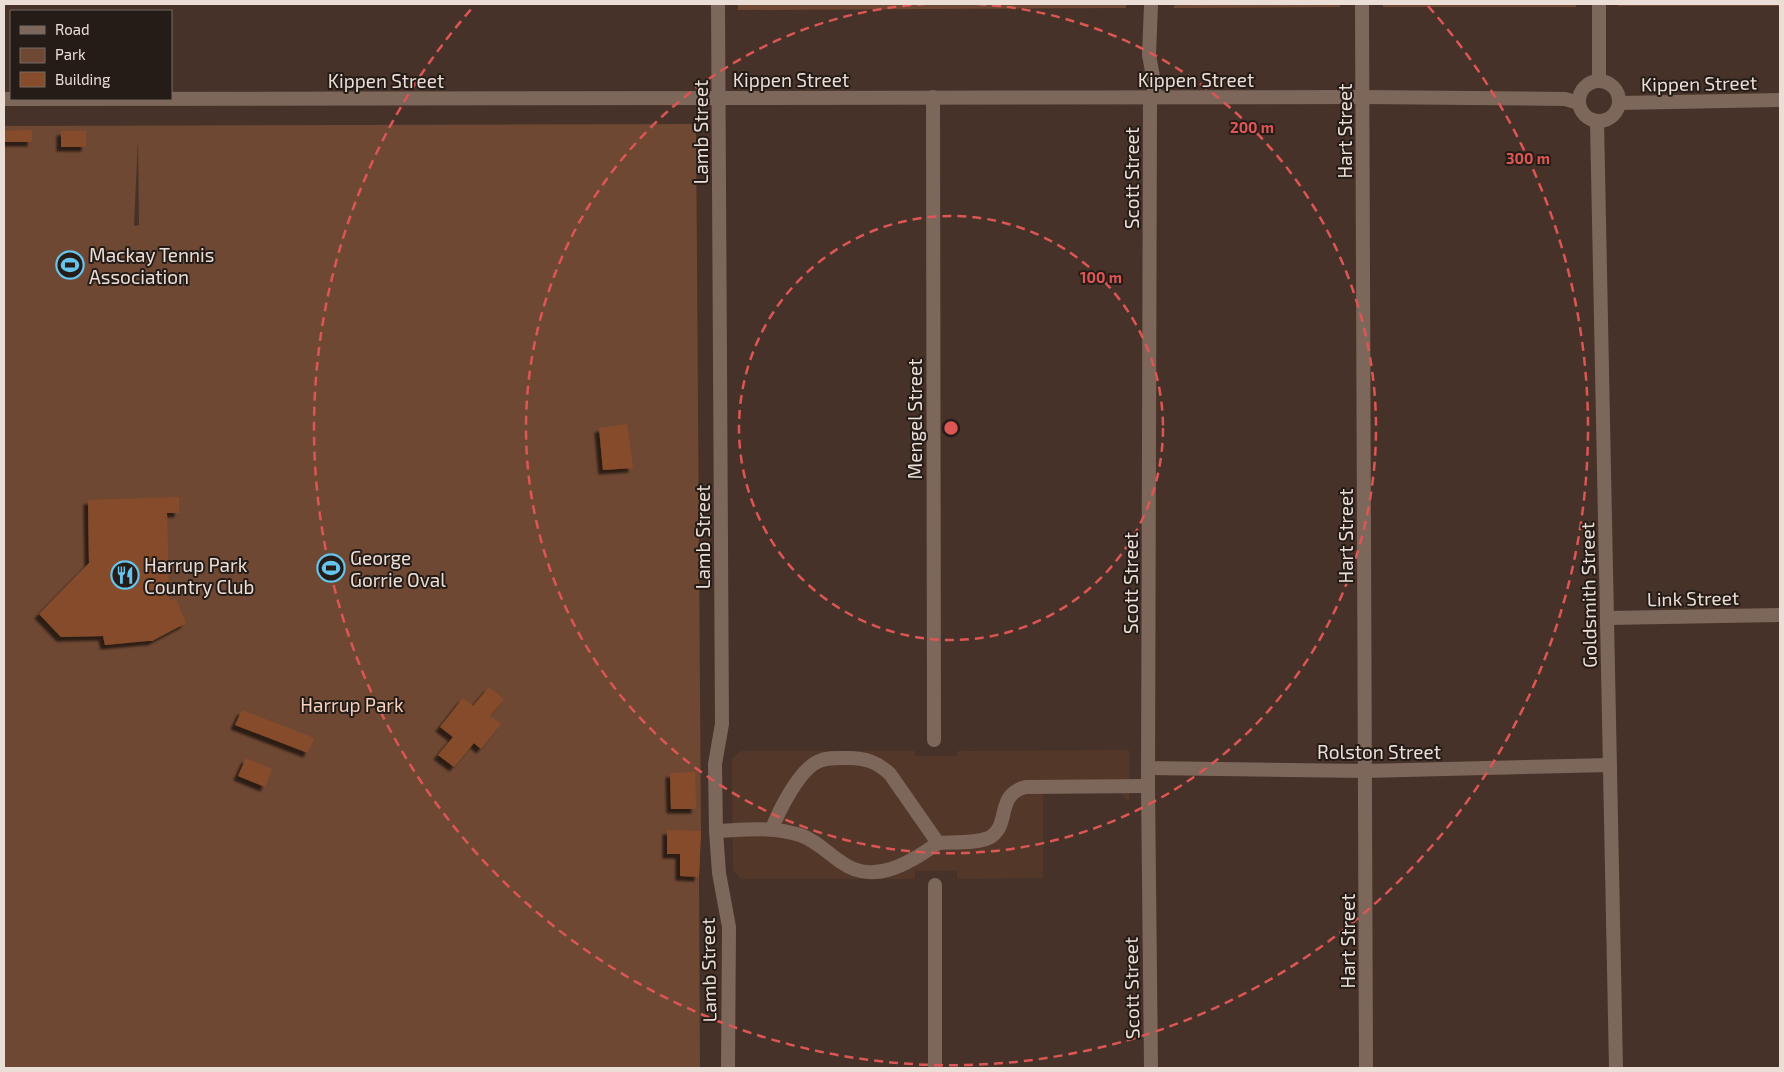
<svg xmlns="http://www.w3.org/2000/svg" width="1784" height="1072" font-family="'Exo 2',sans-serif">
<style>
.built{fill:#53382a}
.green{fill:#6e4833;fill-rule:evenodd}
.building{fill:#864c2b;filter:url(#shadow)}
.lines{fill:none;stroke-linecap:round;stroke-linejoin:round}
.minor{stroke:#7d675b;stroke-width:14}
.ring{fill:none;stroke:#db5654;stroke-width:2.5;stroke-dasharray:9 6}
.labels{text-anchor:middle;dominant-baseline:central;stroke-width:4;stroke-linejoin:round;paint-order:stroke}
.street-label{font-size:19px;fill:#ebded7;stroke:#251c17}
.poi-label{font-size:19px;fill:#ebded7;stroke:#251c17;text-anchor:start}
.park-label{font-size:19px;fill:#f6d1be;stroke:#251c17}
.centre{fill:#db5654;stroke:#251c17;stroke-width:2.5}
.ring-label{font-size:15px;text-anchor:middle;font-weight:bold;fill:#db5654;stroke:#251c17;stroke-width:4;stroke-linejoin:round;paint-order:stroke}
</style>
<defs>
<filter id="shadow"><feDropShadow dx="-4.5" dy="4.5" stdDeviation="1" flood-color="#0009"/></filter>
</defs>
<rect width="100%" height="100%" fill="#463228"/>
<path class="built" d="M1129,750v51l-9,-8h-77v85l-86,1v-8h-42v8h-174l-8,-9 -1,-111 9,-8h174v5h42l1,-5z"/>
<g class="green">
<path d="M738,4h388v4l-388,2z"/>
<path d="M1176,4h164v3l-167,1z"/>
<rect x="1383" y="4" width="193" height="3"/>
<rect x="1618" y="4" width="162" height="2"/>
<path d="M696,124l5,707 -2,46 1,191h-696v-942zM138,140l1,85 -4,1 -1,-1z"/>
</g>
<g class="building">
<path d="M32,130v12h-28v-11z"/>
<rect x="61" y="131" width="25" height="16"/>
<path d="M627,424l6,44 -30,2 -4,-42z"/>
<path d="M179,497v16h-12l2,87 7,-1 10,24 -34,18h-5l-42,4 -2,-9 -42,1 -22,-23 50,-51 -1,-63z"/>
<path d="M489,687l15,12 -14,17 11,8 -20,25 -7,-6 -20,24 -16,-12 15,-18 -13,-10 23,-29 10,8z"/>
<path d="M242,710l72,28 -6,15 -73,-28z"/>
<path d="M246,758l26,11 -7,18 -27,-11z"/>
<path d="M695,772l1,37h-25l-1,-36z"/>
<path d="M667,830l34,1 -2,46 -19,-1v-22h-13z"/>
</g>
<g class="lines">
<g class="minor">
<path d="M718,4l4,720 -7,40 1,67 3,42 10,54 -1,141"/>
<path d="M1362,4l4,1064"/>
<path d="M1599,4v77"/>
<path d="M1151,5l-2,50 5,27v16"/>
<circle cx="1599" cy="101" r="20"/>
<path d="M933,97l1,643"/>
<path d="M1150,98l-2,688 3,282"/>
<path d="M4,99l1359,-2 202,2 14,4"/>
<path d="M1619,103l161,-3"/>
<path d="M1597,121l19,947"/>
<path d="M1607,618l173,-3"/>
<path d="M1148,768l217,3 245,-6"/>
<path d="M716,831c28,-1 57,-5 84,4 16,5 27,18 41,27 32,24 69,1 97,-19l-48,-69c-13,-12 -24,-16 -42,-16 -10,0 -21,-1 -31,4 -18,9 -38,48 -45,67"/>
<path d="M938,843c14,-1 43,1 54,-7 18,-13 4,-42 34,-49l122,-1"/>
<path d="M935,1068v-183"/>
</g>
</g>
<g class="ring">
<circle cx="951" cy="428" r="212"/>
<path d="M977 4A425 425 0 1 1 925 4"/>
<path d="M1428 6A637 637 0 1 1 474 6"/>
</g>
<defs>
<g id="stadium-ring" transform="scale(1.4375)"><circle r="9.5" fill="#251c17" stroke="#65c5ee" stroke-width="1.5"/><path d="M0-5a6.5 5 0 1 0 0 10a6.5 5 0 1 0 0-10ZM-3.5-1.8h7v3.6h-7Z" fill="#65c5ee"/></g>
<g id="restaurant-ring" transform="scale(1.4375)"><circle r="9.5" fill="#251c17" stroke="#65c5ee" stroke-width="1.5"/><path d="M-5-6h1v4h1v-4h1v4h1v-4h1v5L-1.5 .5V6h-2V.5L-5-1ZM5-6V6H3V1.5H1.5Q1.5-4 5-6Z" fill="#65c5ee"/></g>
</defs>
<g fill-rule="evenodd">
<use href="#stadium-ring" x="70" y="265"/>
<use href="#stadium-ring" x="331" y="568"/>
<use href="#restaurant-ring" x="125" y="575"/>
</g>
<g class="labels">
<g class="street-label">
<text x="791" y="79">Kippen Street</text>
<text x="1196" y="79">Kippen Street</text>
<text x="386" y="80">Kippen Street</text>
<text transform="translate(1699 83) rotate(-1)">Kippen Street</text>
<text transform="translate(1344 131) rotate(-90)">Hart Street</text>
<text transform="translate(700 132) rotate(-90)">Lamb Street</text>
<text transform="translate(1131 178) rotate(-90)">Scott Street</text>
<text transform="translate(914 419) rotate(-90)">Mengel Street</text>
<text transform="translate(1345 536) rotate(-90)">Hart Street</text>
<text transform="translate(702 537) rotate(-90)">Lamb Street</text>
<text transform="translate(1130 583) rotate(-90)">Scott Street</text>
<text transform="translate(1588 595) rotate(-91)">Goldsmith Street</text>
<text transform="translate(1693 598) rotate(-1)">Link Street</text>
<text x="1379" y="751">Rolston Street</text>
<text transform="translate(1347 941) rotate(-90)">Hart Street</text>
<text transform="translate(708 970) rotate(-91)">Lamb Street</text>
<text transform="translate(1131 988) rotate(-91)">Scott Street</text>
</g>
<g class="poi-label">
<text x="89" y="254">Mackay Tennis<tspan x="89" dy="22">Association</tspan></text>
<text x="350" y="557">George<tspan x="350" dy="22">Gorrie Oval</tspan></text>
<text x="144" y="564">Harrup Park<tspan x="144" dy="22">Country Club</tspan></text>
</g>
<g class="park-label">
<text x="352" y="704">Harrup Park</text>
</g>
</g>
<circle cx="951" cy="428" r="8" class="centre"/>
<g class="ring-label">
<text x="1252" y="133">200 m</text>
<text x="1528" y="164">300 m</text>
<text x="1101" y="283">100 m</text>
</g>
<rect width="1784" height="1072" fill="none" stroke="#ebded7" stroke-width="10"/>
<rect x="10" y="10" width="162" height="90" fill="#251c17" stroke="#746a64"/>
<rect x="20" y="26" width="25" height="8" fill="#7d675b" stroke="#746a64"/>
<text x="55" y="35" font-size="15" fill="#ebded7">Road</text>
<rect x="20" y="48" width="25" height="15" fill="#6e4833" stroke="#746a64"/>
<text x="55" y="60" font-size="15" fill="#ebded7">Park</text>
<rect x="20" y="72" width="25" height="15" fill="#864c2b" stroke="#746a64"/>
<text x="55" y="85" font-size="15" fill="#ebded7">Building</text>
</svg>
